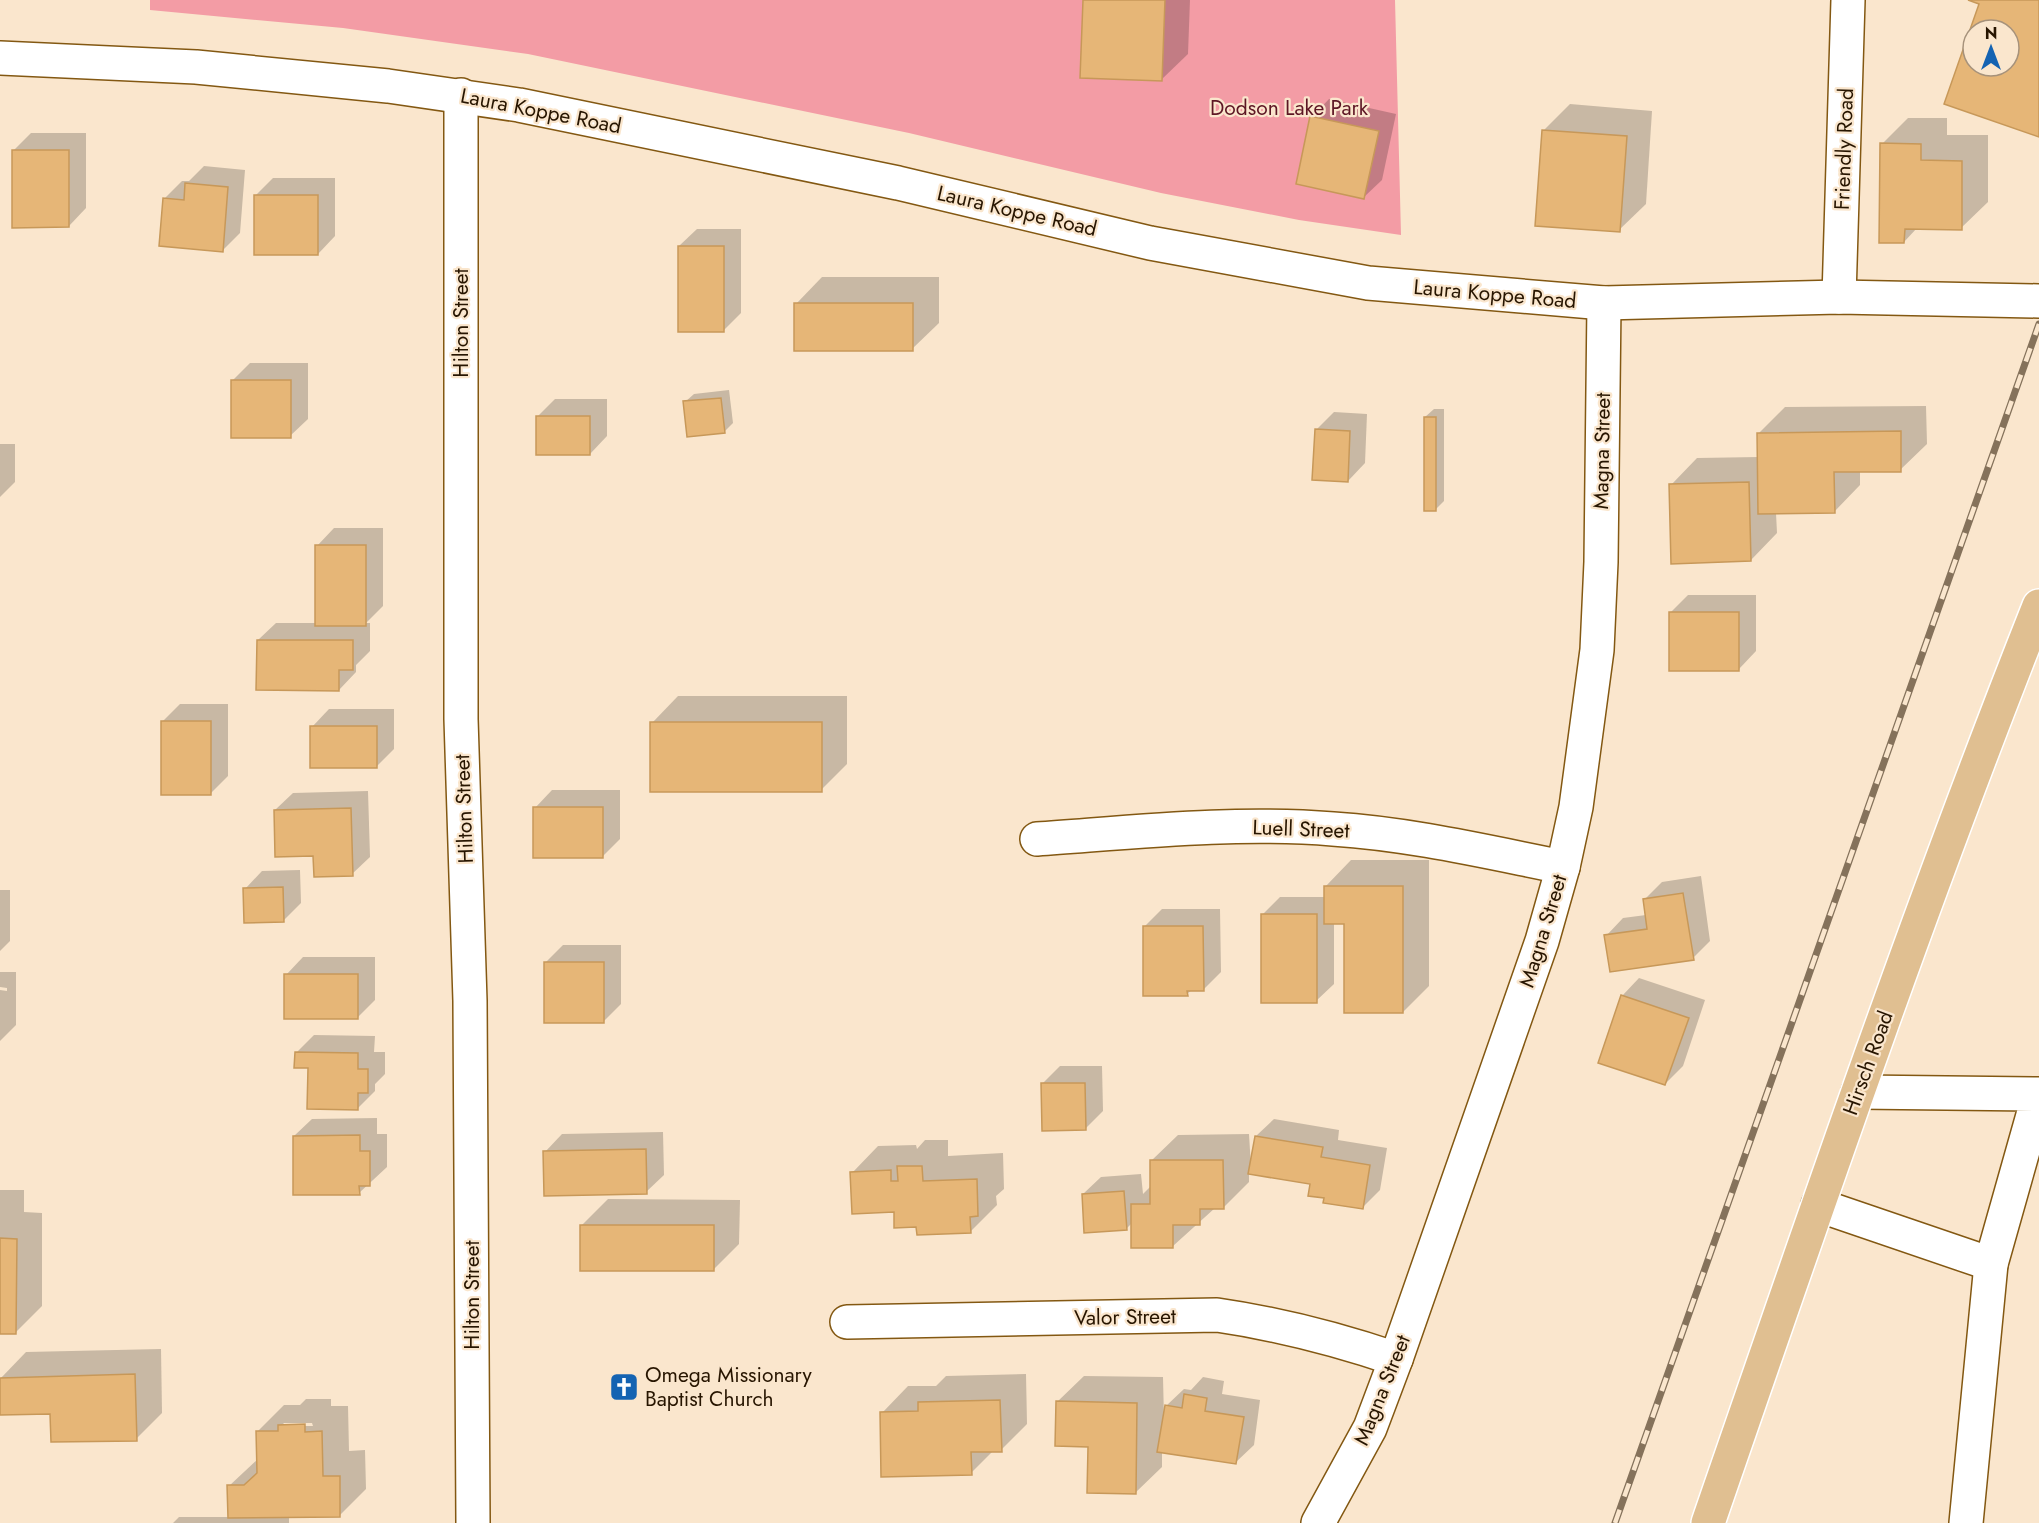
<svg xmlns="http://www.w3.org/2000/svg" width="2039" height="1523" font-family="Jost,sans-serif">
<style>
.green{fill:#f39ca5}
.shadow{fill:#0003;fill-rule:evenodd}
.building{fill:#e6b677;stroke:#c79859;stroke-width:1.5;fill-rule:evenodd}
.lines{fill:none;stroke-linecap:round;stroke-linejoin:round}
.minor-casing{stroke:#835812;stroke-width:36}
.major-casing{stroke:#fff;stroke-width:36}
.minor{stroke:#fff;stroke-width:33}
.major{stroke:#e0bf91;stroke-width:33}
.rail-casing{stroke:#85725b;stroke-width:7}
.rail{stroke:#fae6cd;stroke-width:4.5;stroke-dasharray:14;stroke-linecap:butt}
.labels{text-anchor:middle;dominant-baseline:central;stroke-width:4.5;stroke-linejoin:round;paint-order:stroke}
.park-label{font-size:21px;fill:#5d1624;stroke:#fae6cd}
.street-label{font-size:21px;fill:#271500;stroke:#fae6cd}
.poi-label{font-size:21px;fill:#271500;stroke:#fae6cd;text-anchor:start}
</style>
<rect width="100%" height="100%" fill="#fae6cd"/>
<path class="green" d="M150,0h1245l6,235 -102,-15 -138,-27 -252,-60 -381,-79 -185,-26 -193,-18z"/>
<g class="shadow">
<path d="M1085,0h105l-2,54 -27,26z"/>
<path d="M1329,99l67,15 -14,66 -18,17 -52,-80z"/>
<path d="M1570,104l82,7 -6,93 -27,26 -76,-99z"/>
<path d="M1908,118h39v17h41v67l-27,26h-44l-13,14 -22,-98z"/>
<path d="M31,133h55v75l-17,18 -56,-75z"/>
<path d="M204,166l41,4 -5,63 -18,18 -57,-53 17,-17h7z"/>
<path d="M273,178h62v58l-17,18 -63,-58z"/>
<path d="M697,229h44v84l-17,17 -45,-84z"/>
<path d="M822,277h117v46l-27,26 -116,-45z"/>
<path d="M250,363h58v56l-18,17 -58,-55z"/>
<path d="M729,390l4,33 -9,9 -39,-30 9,-8z"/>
<path d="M555,399h52v37l-17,18 -53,-37z"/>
<path d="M1926,406l1,38 -27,26 -40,1v14l-26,27 -58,1 1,20 -26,27 -80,-75 26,-27 62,-1 -1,-23 27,-27z"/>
<path d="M1434,409h10v92l-9,9 -10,-93z"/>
<path d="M1334,412l33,2 -2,49 -17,18 -32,-51z"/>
<path d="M0,444h15v38l-15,15z"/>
<path d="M334,528h49v78l-17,17h4v28l-14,14v7l-17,18 -81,-50 18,-17h41v-77z"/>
<path d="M1688,595h68v56l-17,18 -69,-56z"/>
<path d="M678,696h169v68l-26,26 -169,-67z"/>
<path d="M180,704h48v72l-17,17 -49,-71z"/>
<path d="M329,709h65v40l-18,18 -64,-40z"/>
<path d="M552,790h68v49l-18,18 -67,-49z"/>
<path d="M368,791l2,66 -18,17 -37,-19 -40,-45 18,-17z"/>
<path d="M1351,860h78v126l-26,26 -57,-90h-12v62l-18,17 -54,-86 18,-18h45v-10z"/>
<path d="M300,870l1,33 -18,18 -38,-32 17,-18z"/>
<path d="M1701,876l9,65 -17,17 -87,-22 17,-18 23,-3 -2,-15 18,-18z"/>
<path d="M0,890h10v51l-10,10z"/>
<path d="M1162,909h58l1,63 -17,17h-11l-6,5 -43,-67z"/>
<path d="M563,945h58v59l-18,18 -58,-59z"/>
<path d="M303,957h72v43l-18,18 -71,-43z"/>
<path d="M0,972h16v53l-16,16v-51l7,1v-3l-7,-1z"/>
<path d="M1639,978l66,22 -22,66 -18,18 -43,-88z"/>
<path d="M314,1035l61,1 -1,16h11v22l-10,10v7l-18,18 -61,-56z"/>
<path d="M1060,1066h42l1,45 -18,18 -43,-45z"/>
<path d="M377,1118v16h10v33l-28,26 -65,-57 18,-17z"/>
<path d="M1274,1119l65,11 -1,10 49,8 -7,42 -18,18 -37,-11 -13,-15 -63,-10v10l-26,26h-8l-42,38 -40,-24 -6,6 -44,-34 18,-17 40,-3 2,20 8,-8v-25l27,-26 71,-1 2,33 5,-31z"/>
<path d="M663,1132l1,43 -18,17 -101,-40 17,-18z"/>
<path d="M925,1140h23v16l55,-3 1,36 -8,7 1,9 -26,26 -53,-6 -23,-15 -43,-37 26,-27 38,-1 1,4z"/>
<path d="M0,1190h24v22l18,1v93l-26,26h-16z"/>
<path d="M608,1199l132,1 -1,44 -26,26 -131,-45z"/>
<path d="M161,1349l1,64 -26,26 -136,-60 26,-27z"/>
<path d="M1026,1374l1,50 -26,26h-7l-23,23 -89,-60 26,-27h28l10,-10z"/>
<path d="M1084,1376l79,1 1,42 2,-13 18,-17 7,1 12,-13 21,4 -2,13 38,6 -6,45 -18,17 -74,-11v16l-27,26 -45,-47 -33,-44z"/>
<path d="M306,1399h25v7h17l1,45 16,-1 1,39 -26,26 -51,1v7h-116l6,-6h50v-31l29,-27v-28l26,-26h16zM284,1423h28l1,3h-32z"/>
</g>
<g class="building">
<path d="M1083,0h82l-3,81 -82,-3z"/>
<path d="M1968,0h71v137l-95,-33 35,-100zM1973,30h36v36h-36z"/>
<path d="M1310,116l69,15 -15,68 -68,-15z"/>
<path d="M1542,130l85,6 -7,96 -85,-6z"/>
<path d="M1880,143l41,1v16l41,1v69l-57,-1 -1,14h-25z"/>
<path d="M12,150h57v77l-57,1z"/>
<path d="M185,183l43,4 -5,65 -64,-6 4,-48 21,2z"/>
<rect x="254" y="195" width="64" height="60"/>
<rect x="678" y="246" width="46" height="86"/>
<rect x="794" y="303" width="119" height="48"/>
<rect x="231" y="380" width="60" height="58"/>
<path d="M721,398l4,35 -38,4 -4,-36z"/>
<rect x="536" y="416" width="54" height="39"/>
<rect x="1424" y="417" width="12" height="94"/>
<path d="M1315,429l35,2 -2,51 -36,-2z"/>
<path d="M1901,431v41h-67l1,41 -77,1 -1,-81z"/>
<path d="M1749,482l2,79 -80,3 -2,-80z"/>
<rect x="315" y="545" width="51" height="81"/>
<rect x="1669" y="612" width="70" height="59"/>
<path d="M257,640h96v30h-14v21l-83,-1z"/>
<rect x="161" y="721" width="50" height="74"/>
<rect x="650" y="722" width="172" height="70"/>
<rect x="310" y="726" width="67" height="42"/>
<rect x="533" y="807" width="70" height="51"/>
<path d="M351,808l2,68 -39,1 -1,-21 -38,1 -1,-47z"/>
<path d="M1324,886h79v127h-59v-89h-20z"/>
<path d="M283,887l1,35 -40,1 -1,-35z"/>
<path d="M1683,893l11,67 -84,12 -6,-37 43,-6 -4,-30z"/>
<rect x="1261" y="914" width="56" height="89"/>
<path d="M1143,926h60l1,65h-17l1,5h-45z"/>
<rect x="544" y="962" width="60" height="61"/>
<rect x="284" y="974" width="74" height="45"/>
<path d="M1621,995l68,23 -24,67 -67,-22z"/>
<path d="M295,1052l63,1v16h10v24h-10v17l-51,-1 1,-41h-14z"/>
<path d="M1041,1083h44l1,47 -44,1z"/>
<path d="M360,1135v16h10v35h-11l1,9h-67v-59z"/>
<path d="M1255,1136l68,11 -2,10 49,8 -7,44 -40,-6 1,-5 -16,-2 2,-12 -62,-10z"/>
<path d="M646,1149l1,45 -103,2 -1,-45z"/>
<path d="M1150,1160h73l1,49h-24v16h-27v23h-42v-44h19z"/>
<path d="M897,1166h25l1,15 54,-2 1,37 -8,1 1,16 -54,2 -1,-8 -22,1v-16l-42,2 -2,-42 41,-2v11h7z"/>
<path d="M1124,1191l3,39 -43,3 -2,-39z"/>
<rect x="580" y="1225" width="134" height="46"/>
<path d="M0,1238l17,1 -1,95h-16z"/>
<path d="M135,1374l2,67 -86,1 -1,-28 -50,1v-37z"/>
<path d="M1184,1394l23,4 -2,13 39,6 -8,47 -79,-12 8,-47 17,3z"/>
<path d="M1000,1400l2,52h-31l1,23 -91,2 -1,-65 38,-1v-9z"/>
<path d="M1056,1401l81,2 -1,91 -49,-1 1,-46 -33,-1z"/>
<path d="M305,1424v8l17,-1 1,45h17v41l-112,1 -1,-33h17l13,-12 -1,-42h22v-6z"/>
</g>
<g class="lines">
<g class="minor-casing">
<g id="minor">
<path d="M0,58l196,9 192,19 131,19 379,78 252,60 218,40 236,20 235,-6 200,4"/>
<path d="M461,95v624l9,282 3,522"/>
<path d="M1839,297l9,-297"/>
<path d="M1037,839c99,-7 198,-18 296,-10 78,5 154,23 230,38"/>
<path d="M1818,1205l173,59 48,-170 -181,-2"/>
<path d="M847,1322l370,-7c62,9 120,24 179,44"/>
<path d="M1318,1523l52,-95 26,-69 146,-418 21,-74 13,-60 21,-157 4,-88 3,-259"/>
<path d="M1966,1523l25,-259"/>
</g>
</g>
<g class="major-casing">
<path id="major" d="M1708,1523c106,-307 211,-615 331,-917"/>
</g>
<use href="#minor" class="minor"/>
<use href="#major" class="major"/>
<g class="rail-casing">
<path id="rail" d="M1615,1523l424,-1199"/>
</g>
<use href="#rail" class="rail"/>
</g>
<defs>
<g id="church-square" transform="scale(1.5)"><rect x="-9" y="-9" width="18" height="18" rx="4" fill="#1463b2" stroke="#fae6cd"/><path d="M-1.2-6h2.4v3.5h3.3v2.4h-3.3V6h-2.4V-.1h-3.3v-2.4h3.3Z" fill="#fff"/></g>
</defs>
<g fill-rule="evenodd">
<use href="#church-square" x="624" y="1387"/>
</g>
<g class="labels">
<g class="park-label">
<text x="1289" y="108">Dodson Lake Park</text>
</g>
<g class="street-label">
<text transform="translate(541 111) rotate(11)">Laura Koppe Road</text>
<text transform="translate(1844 149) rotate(-88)">Friendly Road</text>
<text transform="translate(1017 211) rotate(13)">Laura Koppe Road</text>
<text transform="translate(1495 294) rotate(5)">Laura Koppe Road</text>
<text transform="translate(461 323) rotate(-90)">Hilton Street</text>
<text transform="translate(1602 451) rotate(-89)">Magna Street</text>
<text transform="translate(464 809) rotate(-92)">Hilton Street</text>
<text transform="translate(1301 829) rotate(2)">Luell Street</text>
<text transform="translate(1543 931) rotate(-73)">Magna Street</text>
<text transform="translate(1868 1063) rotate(-70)">Hirsch Road</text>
<text transform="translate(472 1295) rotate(-90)">Hilton Street</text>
<text transform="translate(1125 1317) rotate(-1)">Valor Street</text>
<text transform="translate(1382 1390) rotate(-68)">Magna Street</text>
</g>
<g class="poi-label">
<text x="645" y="1375">Omega Missionary<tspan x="645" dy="24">Baptist Church</tspan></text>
</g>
</g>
<g transform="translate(1991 48)"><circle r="28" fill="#fae6cd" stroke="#a6927b" stroke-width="1.5"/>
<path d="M0-4.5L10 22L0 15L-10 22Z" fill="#1463b2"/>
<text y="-9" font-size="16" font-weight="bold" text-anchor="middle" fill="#271500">N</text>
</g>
</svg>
